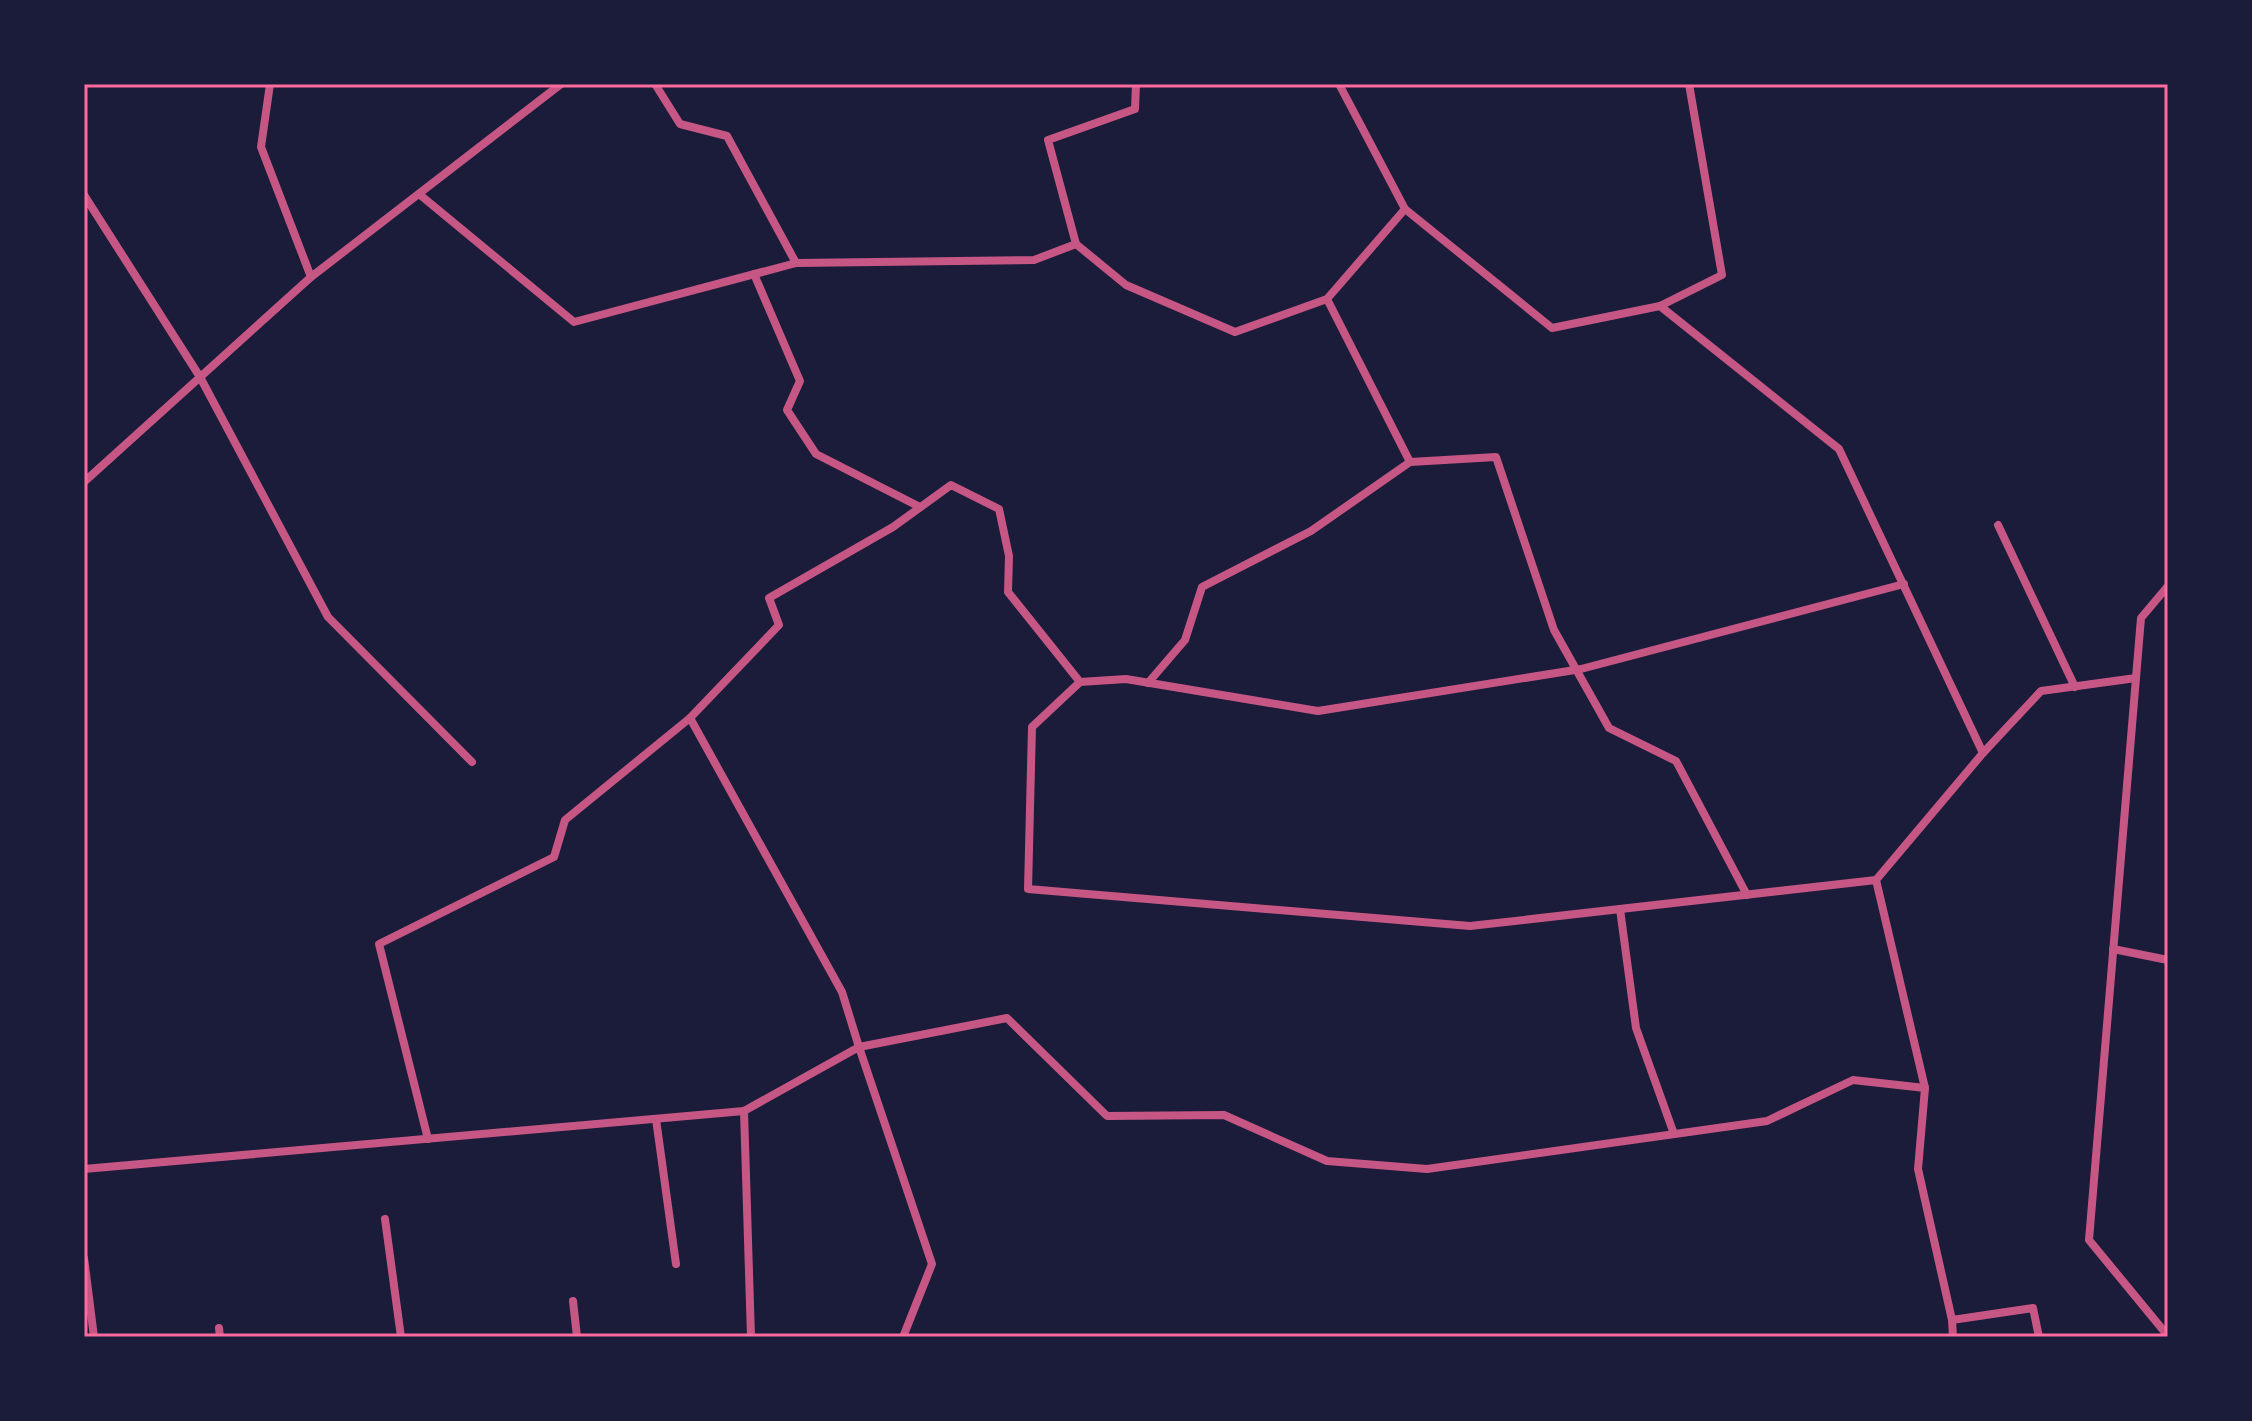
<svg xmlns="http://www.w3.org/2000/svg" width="2252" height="1421" font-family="Helvetica,sans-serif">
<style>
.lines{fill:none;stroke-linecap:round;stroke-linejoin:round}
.minor{stroke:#c65784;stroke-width:8}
.neatline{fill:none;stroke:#ff6b9d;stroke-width:3}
</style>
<rect width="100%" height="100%" fill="#1b1b3a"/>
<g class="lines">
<g class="minor">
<path d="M270,84l-9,63 50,130 250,-193"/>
<path d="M655,84l25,40 47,12 69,127"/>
<path d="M1339,84l66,125 147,119 108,-22 179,143 144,304"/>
<path d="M419,194l155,128 222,-59 238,-3 42,-16 50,41 109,47 92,-33 78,-90"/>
<path d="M84,195l116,182 128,240 144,145"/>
<path d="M1076,244l-28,-104 87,-31 1,-25"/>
<path d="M754,274l46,107 -13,29 29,44 104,53"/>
<path d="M1327,299l83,163 86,-5 58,173 55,98 67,33 71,134"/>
<path d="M1660,306l62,-31 -33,-191"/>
<path d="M84,482l227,-205"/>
<path d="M1998,525l77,162"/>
<path d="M2168,586l-27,32 -52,622 79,96"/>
<path d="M1080,682l-72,-90 1,-36 -10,-47 -48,-24 -58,42 -124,71 10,27 -89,93 152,274 17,55 148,-29 100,98 117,-1 103,46 100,8 340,-48 86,-41 72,8"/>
<path d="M1148,683l37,-43 17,-53 109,-56 99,-69"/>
<path d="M1876,880l-406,46 -442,-37 4,-162 48,-45 46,-3 192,32 263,-42 323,-85"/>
<path d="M1620,909l16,119 38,106"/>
<path d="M2113,949l55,11"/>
<path d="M744,1111l7,226"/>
<path d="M656,1119l20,145"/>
<path d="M428,1139l-49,-195 175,-87 11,-37 125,-102"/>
<path d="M84,1169l660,-58 115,-64 73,217 -29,73"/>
<path d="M385,1219l16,118"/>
<path d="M84,1258l10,79"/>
<path d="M573,1301l4,36"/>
<path d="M1952,1320l1,17"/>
<path d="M219,1328l1,9"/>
<path d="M2039,1337l-6,-29 -81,12 -34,-151 7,-81 -49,-208 107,-127 58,-62 95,-13"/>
</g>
</g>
<rect width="2252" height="1421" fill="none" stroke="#1b1b3a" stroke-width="172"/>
<rect x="86" y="86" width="2080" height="1249" class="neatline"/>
</svg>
